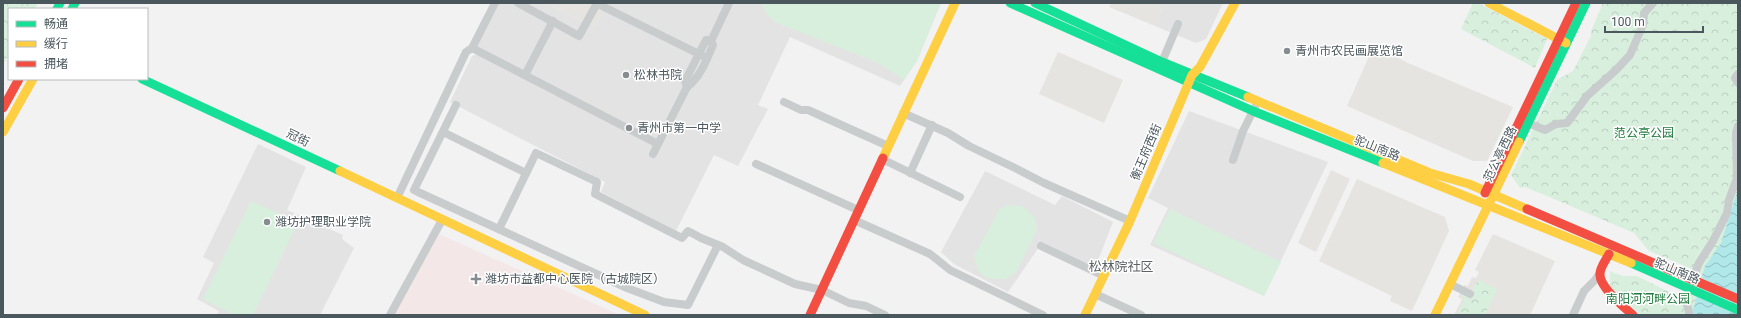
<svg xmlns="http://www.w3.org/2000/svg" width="1741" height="318" font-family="Roboto,'Noto Sans SC',sans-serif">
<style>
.commercial{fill:#e6e4e1}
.education{fill:#e4e3e3}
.medical{fill:#f3e7e8}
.green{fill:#d8efdd}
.park{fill:url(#park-crowns)}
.water{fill:url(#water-waves)}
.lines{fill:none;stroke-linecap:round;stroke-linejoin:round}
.street{stroke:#c9cccd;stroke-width:8}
.fast{stroke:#16e098;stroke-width:9}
.slow{stroke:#ffcf43;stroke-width:9}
.jam{stroke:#f24e42;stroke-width:9}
.poi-dot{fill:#858d91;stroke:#fff;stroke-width:1.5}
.labels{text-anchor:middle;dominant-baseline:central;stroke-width:3;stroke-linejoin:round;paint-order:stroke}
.poi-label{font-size:12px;fill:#4a575d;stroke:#fff;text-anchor:start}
.park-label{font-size:12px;fill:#1e7a3c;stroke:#fff}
.street-label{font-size:12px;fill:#4a575d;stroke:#fff}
.neighbourhood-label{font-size:13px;fill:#5d6265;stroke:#fff}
</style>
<defs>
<pattern id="park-crowns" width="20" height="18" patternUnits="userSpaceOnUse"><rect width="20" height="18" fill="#d8efdd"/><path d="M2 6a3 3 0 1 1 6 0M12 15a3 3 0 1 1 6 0" fill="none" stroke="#bbcfc0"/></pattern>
<pattern id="water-waves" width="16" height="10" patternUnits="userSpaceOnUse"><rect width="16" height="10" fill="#b0e8ea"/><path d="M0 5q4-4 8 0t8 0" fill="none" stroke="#91bfc1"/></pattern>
</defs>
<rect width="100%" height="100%" fill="#f2f2f2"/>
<g class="commercial">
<path d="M544,3h63l-12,24z"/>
<path d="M1111,3h54l-10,23 -46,-19z"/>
<path d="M1374,45l34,18 105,44 -26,54h-14l-126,-55z"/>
<path d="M1058,52l65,28 -19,43 -65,-29z"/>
<path d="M1331,170l19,9 -34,73 -18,-9z"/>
<path d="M1357,179l88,38 4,14 -37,80 -22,-10 2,-5 -73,-35z"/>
<path d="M1493,234l62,27 -25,54h-76l8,-16 -4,-2 6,-12 4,1 4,-9 4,1 3,-6 -4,-2z"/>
</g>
<g class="education">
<path d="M499,3h45l51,24 12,-24h334l-24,58 -17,25 -110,-49 -32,68 10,4 -30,57 -24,-11 -38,76 -75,-39 4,-10 -155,-80 22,-46 5,-2v-8z"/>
<path d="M1165,3h58l-17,36 -10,4 -41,-17z"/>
<path d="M1189,111l139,51 -64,134 -114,-51 18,-37 -20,-10z"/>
<path d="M258,144l48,23 -19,43 56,25 -1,4 12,9 -34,67h-103l2,-4 -22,-12 17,-36 -11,-6z"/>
<path d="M985,171l70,34 7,-9 51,26 -18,46 -51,-25 -7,7 -29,42 -54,-28 -13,-12z"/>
</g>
<path class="medical" d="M439,234l181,81h-226z"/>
<g class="green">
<path d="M761,3h180l-24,58 -13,19 -26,-17 -103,-41 -7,-7z"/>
<path d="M251,201l47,21 -45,93h-19l-31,-16z"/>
<path d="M1007,205l15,1 13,12 2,12 -21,42 -11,7h-16l-11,-8 -4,-15 25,-46z"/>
<path d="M1170,209l111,53 -17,34 -111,-53z"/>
</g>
<g class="park">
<path d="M3,3h35l-3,6h-26v45l-6,11z"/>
<path d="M1473,3h5l69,36 -12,29 -74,-39z"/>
<path d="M1603,3h135v312h-97l-31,-29v-15l12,5h15l44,22 11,-29 -43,-18 -15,-18 -87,-37 -22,-9 -5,1 -9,-13 46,-95 16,-9 18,-35v-5z"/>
<path d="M1478,280l19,9 -12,26h-22l-5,-2 7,-15 -4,-3 3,-8 8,4z"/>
</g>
<path class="water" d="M1738,189v126h-43l-2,-5 12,-44 16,-23z"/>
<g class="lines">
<g class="street">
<path d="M518,3l61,33 16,-29"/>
<path d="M602,6l105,52"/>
<path d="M472,48l186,96"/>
<path d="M1162,62l16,-38"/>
<path d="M1738,74l-3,4 3,5"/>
<path d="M525,75l28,-54"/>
<path d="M687,87l-2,-6 21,-41 5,1"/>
<path d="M784,102l17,8h7l80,36"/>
<path d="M456,105l-42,85 4,2 209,96 37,14 24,3 30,-60"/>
<path d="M903,113l45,20 21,13 48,23 27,14 86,38"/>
<path d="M1528,123l17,7 11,-6 11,-1 20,-27 29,-26 14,-15 13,-30 1,-12 9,-10"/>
<path d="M443,132l83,41"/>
<path d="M653,154l34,-67c13,-9 20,-28 26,-42l-2,-4 18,-38"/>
<path d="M882,159l78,38"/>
<path d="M1233,160l10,-29 12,-24"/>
<path d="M756,164l102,46"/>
<path d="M910,173l22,-48"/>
<path d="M397,198l69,-146 6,-4 23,-45"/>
<path d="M854,220l76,34 20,16 93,45"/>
<path d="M499,229l37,-76 61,29 -2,12 87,44 6,-7 13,7 22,9 20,13 52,24 27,6 27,13 17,3 19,9"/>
<path d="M1041,246l63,30"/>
<path d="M1450,284l20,10"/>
<path d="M1095,294l46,21"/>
<path d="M390,315l52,-95"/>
<path d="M1573,315l11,-24 11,-11 5,-7"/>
<path d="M1690,315l-5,-17 14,-35 14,-22 14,-28 2,-13 8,-22 -1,-45 2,-7"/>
</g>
<g class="fast">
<path d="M1010,3l243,108 130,52"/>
<path d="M1035,3l127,59 86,35"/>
<path d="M57,9l3,-6"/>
<path d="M72,9l3,-6"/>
<path d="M142,79l198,92"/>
<path d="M1519,142l67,-139"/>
<path d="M1631,263l107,47"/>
</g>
<g class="slow">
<path d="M1489,3l77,40"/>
<path d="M1248,97l182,76 39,11 58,25"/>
<path d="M3,132l30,-53"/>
<path d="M883,158l72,-155"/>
<path d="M1383,163l248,100"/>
<path d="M340,171l305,144"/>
<path d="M1085,315l45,-94 62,-146 8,-8 35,-64"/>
<path d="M1435,315l84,-173"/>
</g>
<g class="jam">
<path d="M3,108l16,-29"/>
<path d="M1485,193l91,-190"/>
<path d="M1527,209l211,90"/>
<path d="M1609,254c-3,6 -9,13 -9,20 -1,13 24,33 33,41"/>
<path d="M810,315l73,-157"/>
</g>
</g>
<g class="poi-dot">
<circle cx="1287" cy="51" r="4"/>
<circle cx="626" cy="75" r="4"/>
<circle cx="629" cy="128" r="4"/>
<circle cx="267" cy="222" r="4"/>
<path d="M474 273h4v4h4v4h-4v4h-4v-4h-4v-4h4z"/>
</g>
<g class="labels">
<g class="poi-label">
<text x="1295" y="51">青州市农民画展览馆</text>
<text x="634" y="75">松林书院</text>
<text x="637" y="128">青州市第一中学</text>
<text x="275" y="222">潍坊护理职业学院</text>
<text x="485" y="279">潍坊市益都中心医院（古城院区）</text>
</g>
<g class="park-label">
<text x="1644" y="133">范公亭公园</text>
<text x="1648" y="299">南阳河河畔公园</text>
</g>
<g class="street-label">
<text transform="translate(298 138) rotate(26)">冠街</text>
<text transform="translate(1377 148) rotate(22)">驼山南路</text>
<text transform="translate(1146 152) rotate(-67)">衡王府西街</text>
<text transform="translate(1500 154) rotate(-64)">范公亭西路</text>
<text transform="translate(1677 271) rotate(23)">驼山南路</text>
</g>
<g class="neighbourhood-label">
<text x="1121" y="266">松林院社区</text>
</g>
</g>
<rect width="1741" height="318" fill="none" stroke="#4a575d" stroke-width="8"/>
<rect x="8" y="8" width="140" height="72" fill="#ffffff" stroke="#b7bcbe"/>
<rect x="16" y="21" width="20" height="6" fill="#16e098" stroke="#b7bcbe"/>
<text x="44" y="28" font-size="12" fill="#4a575d">畅通</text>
<rect x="16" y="41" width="20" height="6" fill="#ffcf43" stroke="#b7bcbe"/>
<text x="44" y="48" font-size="12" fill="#4a575d">缓行</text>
<rect x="16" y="61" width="20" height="6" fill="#f24e42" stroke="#b7bcbe"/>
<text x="44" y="68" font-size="12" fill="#4a575d">拥堵</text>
<path d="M1605 26v6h98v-6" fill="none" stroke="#4a575d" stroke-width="2"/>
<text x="1611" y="26" font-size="12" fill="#4a575d" stroke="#ffffff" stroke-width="3" paint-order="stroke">100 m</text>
</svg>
